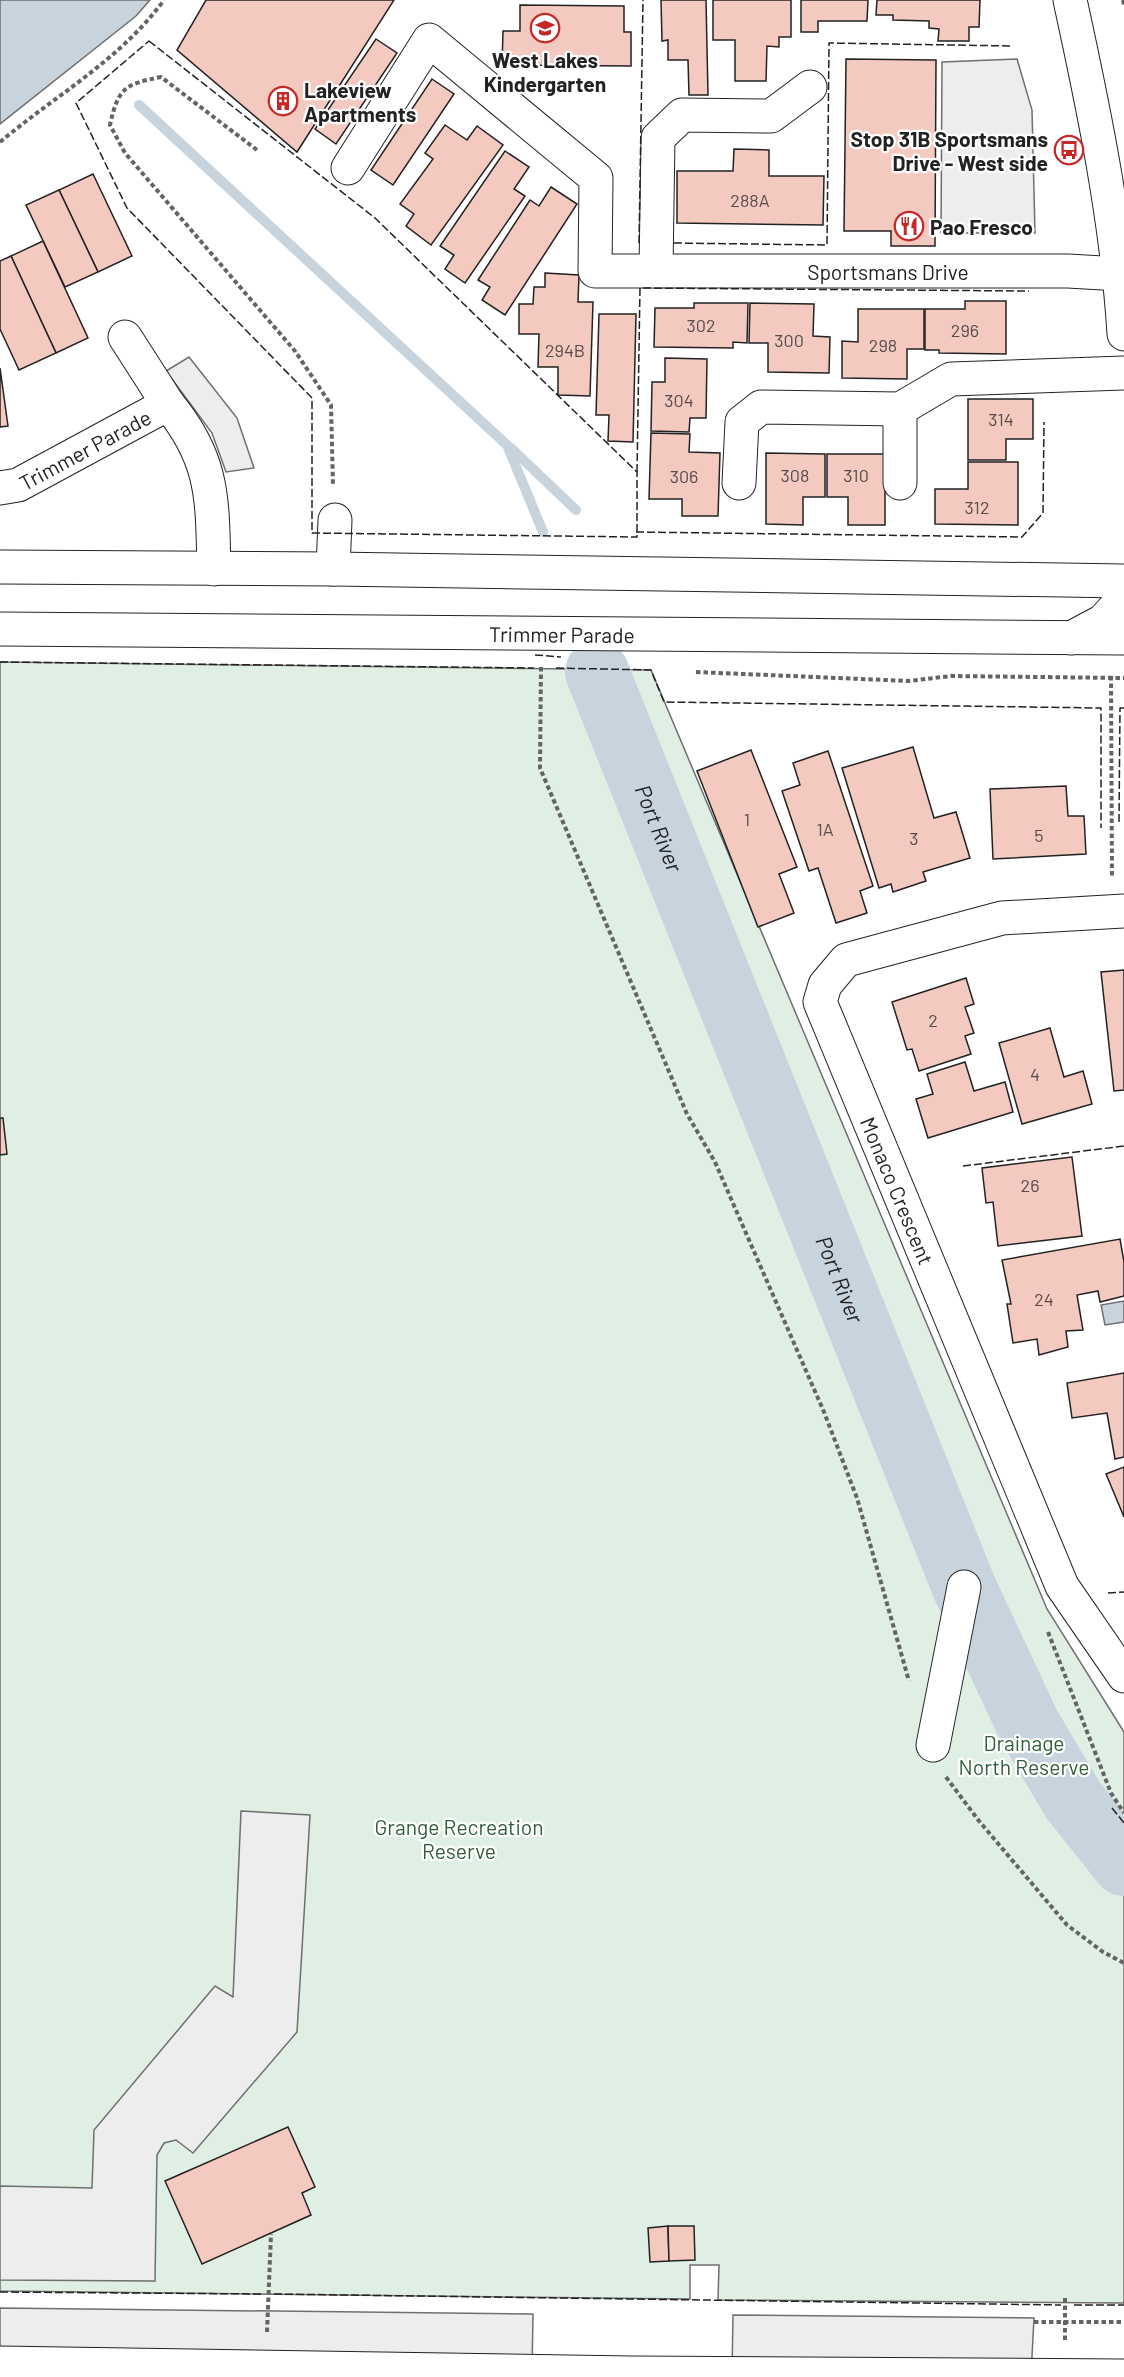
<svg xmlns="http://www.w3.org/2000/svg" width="1124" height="2377" font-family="Barlow,sans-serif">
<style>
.green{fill:#e0efe3;stroke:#6f6f6f;stroke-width:1.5}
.parking{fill:#ededed;stroke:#6f6f6f;stroke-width:1.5}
.water{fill:#c7d3dd;stroke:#6f6f6f;stroke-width:1.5}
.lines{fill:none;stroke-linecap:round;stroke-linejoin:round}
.stream{stroke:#c7d3dd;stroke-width:10}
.river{stroke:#c7d3dd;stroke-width:64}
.building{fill:#f3c9c0;stroke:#222;stroke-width:1.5}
.minor-casing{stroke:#222;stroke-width:35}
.major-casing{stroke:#222;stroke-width:35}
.path{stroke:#646464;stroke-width:4;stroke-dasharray:4.5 3;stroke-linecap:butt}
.minor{stroke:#fff;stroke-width:33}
.major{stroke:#fff;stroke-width:33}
.fence{stroke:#222;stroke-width:1.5;stroke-dasharray:8 3;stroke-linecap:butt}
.labels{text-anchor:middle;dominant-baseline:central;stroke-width:4.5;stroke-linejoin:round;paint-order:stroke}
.number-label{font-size:18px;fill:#564c4a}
.poi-label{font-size:21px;font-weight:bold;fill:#222;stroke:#fff;text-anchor:start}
.street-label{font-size:21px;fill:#222;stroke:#fff}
.park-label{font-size:21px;fill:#2f5e38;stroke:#fff}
.water-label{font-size:22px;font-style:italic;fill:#222;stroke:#fff}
</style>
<rect width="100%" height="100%" fill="#fff"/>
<path class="green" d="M0,662l651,8 396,939 77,123v571l-406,-3 1,-35h-29v34l-690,-8z"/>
<g class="parking">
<path d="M1017,59l15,51 3,123h-94l1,-171z"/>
<path d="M189,357l48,61 17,50 -28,4 -14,-39 -46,-62z"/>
<path d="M241,1811l69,4 -13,217 -104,121 -17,-13 -12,3 -7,12 -2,126 -155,-1v-94l92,2 2,-58 121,-144 18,11z"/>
<path d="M0,2308l533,6 -1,57 -532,-8z"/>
<path d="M733,2315l301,3 -3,57 -299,-2z"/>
</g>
<g class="water">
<path d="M0,0h150l-14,16 -136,108z"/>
<path d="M1124,1301v21l-19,3 -4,-20z"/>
</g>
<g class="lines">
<g class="stream">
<path d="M139,105l368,340 36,87"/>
<path d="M511,448l65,62"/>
</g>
<path class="river" id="s1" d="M597,672l367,915 64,137 45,76 51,64"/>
</g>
<g class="building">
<path d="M206,0h188l-97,152 -120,-102z"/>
<path d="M661,0h45l2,95h-19l-1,-35h-20v-20l-6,1z"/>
<path d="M713,0h78v37h-12v10l-12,-1 -1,35h-31v-41h-22z"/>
<path d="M801,0h67l-1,21h-49v11h-17z"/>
<path d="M877,0h103l-1,27h-10v14h-31l1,-12 -10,-1v-7l-36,-1v-5h-17z"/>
<path d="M520,5l104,1v26h7v34l-129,-1 1,-34h17z"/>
<path d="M376,39l21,14 -61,91 -21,-15z"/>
<path d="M846,59l90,1 -1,186h-44v-15h-47z"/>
<path d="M432,79l22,15 -61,91 -22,-15z"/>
<path d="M445,125l22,15 10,-14 26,19 -72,100 -25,-19 8,-12 -14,-10 33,-45 -8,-6z"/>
<path d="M734,149l35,1v26h55l-1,49 -146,-2v-52h56z"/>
<path d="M505,151l24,16 -15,22 11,7 -60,87 -20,-14 9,-14 -14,-9z"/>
<path d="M93,174l39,82 -34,16 -39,-82z"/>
<path d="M551,187l26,17 -72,111 -23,-15 8,-13 -12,-7 52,-80 9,6z"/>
<path d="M59,190l39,82 -33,15 -39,-82z"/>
<path d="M43,241l45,97 -32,15 -45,-97z"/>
<path d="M11,256l45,97 -37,17 -19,-41v-68z"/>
<path d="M545,273l34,2 -1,27h15l-3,94 -32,-1v-28h-20l1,-33h-20v-30h14l1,-17h11z"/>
<path d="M965,301h41v53l-67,-1v-3h-14v-41h40z"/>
<path d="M694,303h54l-1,40 -14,-1v6l-79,-1 1,-39h39z"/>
<path d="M750,303l64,1 -1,32 17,1 -1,36 -61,-1v-29h-19z"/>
<path d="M858,309h66v40h-17v30l-65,-1v-37l16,1z"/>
<path d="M599,314h37l-3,128 -25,-1 1,-26h-13z"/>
<path d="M665,358l42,1 -1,59h-16l-1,14 -38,-1 1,-49h13z"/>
<path d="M0,368l8,58 -8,1z"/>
<path d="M968,399h65v40h-27v21h-38z"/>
<path d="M651,433l39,1 -1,18 31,1 -2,63h-36v-17h-33z"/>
<path d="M766,453l59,1v43h-22v28l-37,-1z"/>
<path d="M827,454h58v71h-37v-28h-21z"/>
<path d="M968,462h50v63l-83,-1v-35h33z"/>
<path d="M913,747l21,71 22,-6 14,46 -47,14 3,9 -33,11 -2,-8 -12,4 -37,-120z"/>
<path d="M751,750l46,117 -18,7 15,39 -36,14 -61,-156z"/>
<path d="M828,751l45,135 -13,5 7,22 -31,10 -18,-55 -9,3 -27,-80 18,-6 -7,-22z"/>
<path d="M1066,786l2,30h16l2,38 -93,5 -3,-70z"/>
<path d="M1124,970v120l-10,1 -13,-119z"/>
<path d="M966,978l8,26 -9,3 9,26 -9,3 6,18 -52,17 -7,-22 -5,1 -15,-48z"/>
<path d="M1050,1028l14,49 19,-6 9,33 -70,20 -23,-81z"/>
<path d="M965,1062l9,29 31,-9 8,30 -85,26 -12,-39 17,-5 -6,-20z"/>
<path d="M0,1118h3l4,36 -7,1z"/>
<path d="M1072,1157l10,79 -84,10 -5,-44 -7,1 -4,-35z"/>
<path d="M1120,1239l4,23v34l-24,6 -2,-11 -21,4 6,35 -17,1 2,16 -29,8 -2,-16 -24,4 -6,-39h4l-9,-44z"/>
<path d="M1124,1373v84l-9,2 -8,-46 -35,5 -5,-35z"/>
<path d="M1124,1467v50l-18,-43z"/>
<path d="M288,2127l27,60 -13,6 9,22 -109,49 -37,-83z"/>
<path d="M668,2226l1,35 -19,1 -2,-34z"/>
<path d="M668,2226h26l1,34 -26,1z"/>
</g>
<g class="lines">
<g class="minor-casing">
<g id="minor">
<path d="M1070,0c24,110 47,221 54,334"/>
<path id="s2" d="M348,168l81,-128 167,138 -1,93h473l52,3"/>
<path d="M656,271l2,-133 24,-23 89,1 39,-29"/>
<path d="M125,337l43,67"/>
<path d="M739,483l3,-61 19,-15 139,2 51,-30 173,-6"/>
<path d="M900,483v-74"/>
<path id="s3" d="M0,488l18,-3 150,-81c47,57 44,96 46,165"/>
<path d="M333,569l2,-49"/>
<path id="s4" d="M1124,911l-122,7 -156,42 -21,25 -5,17 242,584 62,90"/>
<path d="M933,1745l31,-158"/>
<path d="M0,2363l631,10 493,3"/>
</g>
</g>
<g class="major-casing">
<g id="major">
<path d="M0,567l333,2 791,12"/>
<path id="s5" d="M0,629l1124,9"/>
<path d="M1071,638l32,-17 21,-23"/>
</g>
</g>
<g class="path">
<path d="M1123,0l1,5"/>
<path d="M0,142c56,-47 120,-82 164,-142"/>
<path d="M257,150l-96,-73c-36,7 -43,11 -51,48l15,28 170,198 36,54 2,81"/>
<path d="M541,667l-1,101 147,346 28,48 109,250 33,86 52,183"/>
<path d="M696,672l213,9 42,-5 173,2"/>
<path d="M1111,676l1,201"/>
<path d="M1048,1632l63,161 13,20"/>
<path d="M946,1777l33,44 88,104 36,27 21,11"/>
<path d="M1034,2322h90"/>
<path d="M267,2332l4,-98"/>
<path d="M1065,2340v-43"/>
</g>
<use href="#minor" class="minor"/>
<use href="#major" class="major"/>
<g class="fence">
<path d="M149,41l226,177 262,254v65l-325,-4v-135l-185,-190 -51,-105z"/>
<path d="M639,243l4,-243"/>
<path d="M674,243l153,2 2,-202 184,3"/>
<path d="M637,472l3,-184 389,3"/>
<path d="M636,532l386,5 21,-24 1,-91"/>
<path d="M535,655l26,2"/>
<path d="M0,662l534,6"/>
<path d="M556,668l95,2 13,32 437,6v120"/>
<path d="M1119,822l1,-114h4"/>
<path d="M963,1166l161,-20"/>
<path d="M1108,1593l16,-1"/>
<path d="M1112,1808l12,15"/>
<path d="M0,2292l262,2"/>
<path d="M274,2294l787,11"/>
<path d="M1074,2305h50"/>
</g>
</g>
<defs>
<g id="school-ring" transform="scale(1.5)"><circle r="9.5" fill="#fff" stroke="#c62828" stroke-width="1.5"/><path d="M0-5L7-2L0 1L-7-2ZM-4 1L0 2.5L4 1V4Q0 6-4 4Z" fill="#c62828"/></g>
<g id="building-ring" transform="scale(1.5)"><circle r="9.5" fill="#fff" stroke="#c62828" stroke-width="1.5"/><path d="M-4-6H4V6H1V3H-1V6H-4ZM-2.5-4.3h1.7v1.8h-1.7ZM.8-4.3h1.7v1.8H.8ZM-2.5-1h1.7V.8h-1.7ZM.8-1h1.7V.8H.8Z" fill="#c62828"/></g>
<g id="bus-ring" transform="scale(1.5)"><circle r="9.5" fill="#fff" stroke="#c62828" stroke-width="1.5"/><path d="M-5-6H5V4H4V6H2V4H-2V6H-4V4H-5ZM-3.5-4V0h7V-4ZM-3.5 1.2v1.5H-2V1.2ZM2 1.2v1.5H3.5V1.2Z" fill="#c62828"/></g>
<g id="restaurant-ring" transform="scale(1.5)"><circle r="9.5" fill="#fff" stroke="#c62828" stroke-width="1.5"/><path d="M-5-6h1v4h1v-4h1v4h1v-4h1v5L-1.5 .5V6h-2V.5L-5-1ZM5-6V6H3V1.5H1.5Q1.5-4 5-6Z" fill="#c62828"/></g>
</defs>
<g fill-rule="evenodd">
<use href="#school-ring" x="545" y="28"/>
<use href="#building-ring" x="283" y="101"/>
<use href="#bus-ring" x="1069" y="150"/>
<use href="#restaurant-ring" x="909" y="226"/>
</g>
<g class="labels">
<g class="number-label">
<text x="750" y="200">288A</text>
<text x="701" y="325">302</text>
<text x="965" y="330">296</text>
<text x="789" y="340">300</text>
<text x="883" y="345">298</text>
<text x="565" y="350">294B</text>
<text x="679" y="400">304</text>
<text x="1001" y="419">314</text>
<text x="795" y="475">308</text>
<text x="856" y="475">310</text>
<text x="684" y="476">306</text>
<text x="977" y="507">312</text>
<text x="747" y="819">1</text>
<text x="825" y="829">1A</text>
<text x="1039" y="835">5</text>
<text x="914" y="838">3</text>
<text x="933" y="1020">2</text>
<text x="1035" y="1074">4</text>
<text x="1030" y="1185">26</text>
<text x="1044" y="1299">24</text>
</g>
<g class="poi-label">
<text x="545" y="59" text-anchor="middle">West Lakes<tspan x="545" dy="24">Kindergarten</tspan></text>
<text x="304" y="89">Lakeview<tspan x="304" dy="24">Apartments</tspan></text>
<text x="1048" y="138" text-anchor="end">Stop 31B Sportsmans<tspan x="1048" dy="24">Drive - West side</tspan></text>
<text x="930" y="226">Pao Fresco</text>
</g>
<g class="street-label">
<text stroke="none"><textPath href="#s2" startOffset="754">Sportsmans Drive</textPath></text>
<text stroke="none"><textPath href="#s3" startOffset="94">Trimmer Parade</textPath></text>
<text stroke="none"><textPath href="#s5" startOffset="562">Trimmer Parade</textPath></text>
<text stroke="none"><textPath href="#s4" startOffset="538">Monaco Crescent</textPath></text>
</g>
<g class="park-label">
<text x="1024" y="1742">Drainage<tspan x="1024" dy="24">North Reserve</tspan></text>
<text x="459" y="1826">Grange Recreation<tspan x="459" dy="24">Reserve</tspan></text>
</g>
<g class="water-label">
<text stroke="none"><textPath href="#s1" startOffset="168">Port River</textPath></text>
<text stroke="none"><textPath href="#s1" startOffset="654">Port River</textPath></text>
</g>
</g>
</svg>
